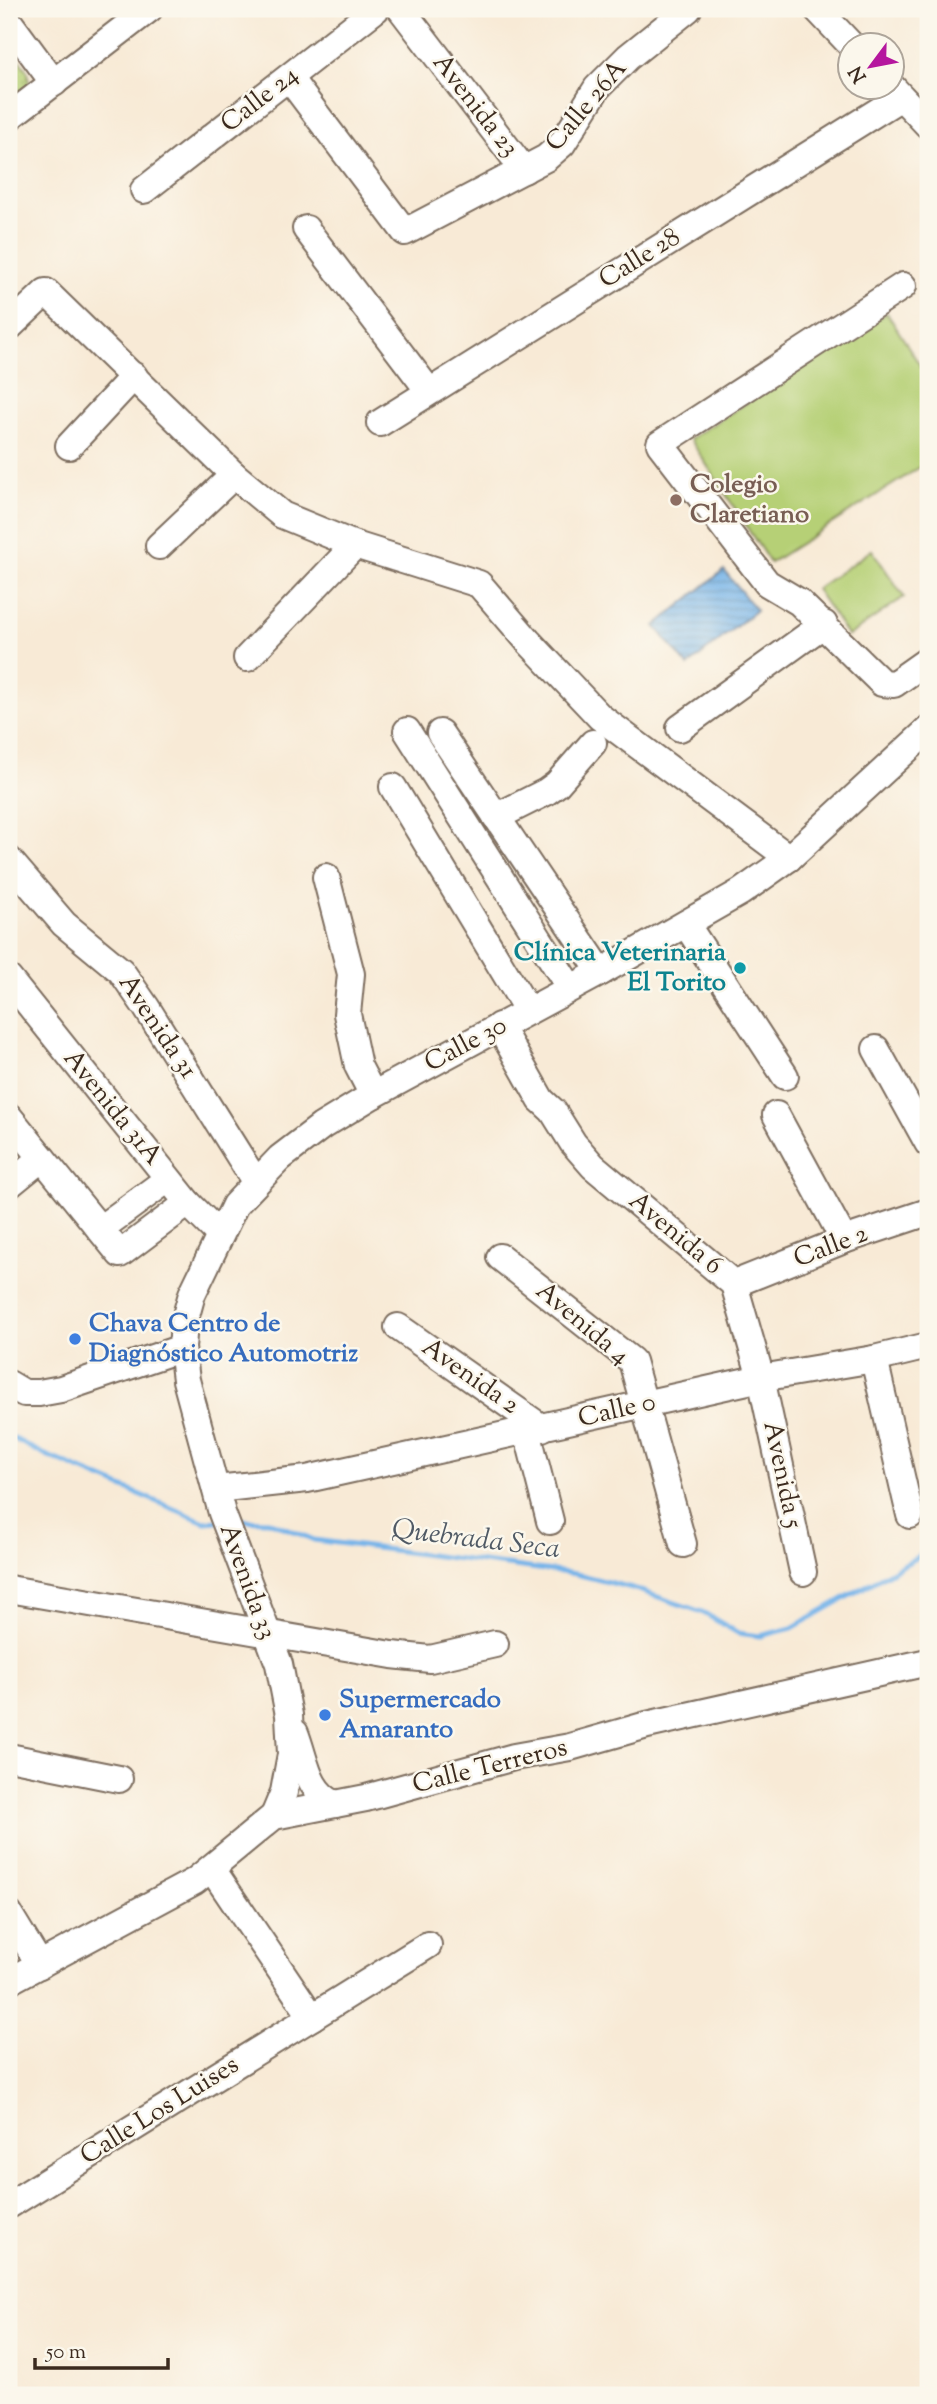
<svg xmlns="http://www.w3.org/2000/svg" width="937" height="2404" font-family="'Sorts Mill Goudy',serif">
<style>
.grass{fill:url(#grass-dots);stroke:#787d4a;stroke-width:2}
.pitch{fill:#b6d076;stroke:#787d4a;stroke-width:2}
.water{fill:url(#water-rules);stroke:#586f84;stroke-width:2}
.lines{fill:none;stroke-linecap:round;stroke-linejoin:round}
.stream{stroke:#76b4e9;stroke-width:5}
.minor-casing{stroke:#7d6d5e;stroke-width:30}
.minor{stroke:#fff;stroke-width:26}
.education-dot{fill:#8d6e63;stroke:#fbf7ec;stroke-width:2.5}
.culture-dot{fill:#0f9aa8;stroke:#fbf7ec;stroke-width:2.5}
.shop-dot{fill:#3f7fe0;stroke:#fbf7ec;stroke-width:2.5}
.labels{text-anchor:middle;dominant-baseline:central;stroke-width:5;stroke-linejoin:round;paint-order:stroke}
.street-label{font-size:26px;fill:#3b2a1e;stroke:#fbf7ec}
.education-label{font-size:26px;font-weight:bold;fill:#785e54;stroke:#fbf7ec;text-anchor:start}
.culture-label{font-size:26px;font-weight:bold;fill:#0d838f;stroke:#fbf7ec;text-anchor:end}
.shop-label{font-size:26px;font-weight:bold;fill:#366cbe;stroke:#fbf7ec;text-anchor:start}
.water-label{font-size:28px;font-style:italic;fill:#505a65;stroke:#fbf7ec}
</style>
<defs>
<pattern id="grass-dots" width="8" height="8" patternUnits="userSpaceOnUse" patternTransform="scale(1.75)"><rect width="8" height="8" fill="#b6d076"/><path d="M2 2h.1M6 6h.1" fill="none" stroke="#9db366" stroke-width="1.8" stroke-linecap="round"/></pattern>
<pattern id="water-rules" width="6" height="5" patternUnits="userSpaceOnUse" patternTransform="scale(1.75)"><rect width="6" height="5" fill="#76b4e9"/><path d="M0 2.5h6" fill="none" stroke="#6293bc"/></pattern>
</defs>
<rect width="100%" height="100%" fill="#fbf7ec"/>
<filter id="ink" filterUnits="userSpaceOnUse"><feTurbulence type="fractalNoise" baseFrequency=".0143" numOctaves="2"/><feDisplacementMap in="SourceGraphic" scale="14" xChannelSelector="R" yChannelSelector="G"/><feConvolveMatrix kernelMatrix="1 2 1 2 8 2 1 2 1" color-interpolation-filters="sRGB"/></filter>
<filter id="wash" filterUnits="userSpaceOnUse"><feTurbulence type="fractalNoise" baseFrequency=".00686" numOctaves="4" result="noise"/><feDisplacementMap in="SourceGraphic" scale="28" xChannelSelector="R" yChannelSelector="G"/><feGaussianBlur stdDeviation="1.57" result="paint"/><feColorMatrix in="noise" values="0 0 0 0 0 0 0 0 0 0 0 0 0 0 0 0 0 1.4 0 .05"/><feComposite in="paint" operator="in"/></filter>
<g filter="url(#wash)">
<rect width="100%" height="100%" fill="#f8ead6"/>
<path class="grass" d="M9,46l19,26 1,13 -20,15z"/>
<g class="pitch">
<path d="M887,313l41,65v84l-158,101 -80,-124z"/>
<path d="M872,550l32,47 -56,39 -32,-47z"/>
</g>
<path class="water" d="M724,570l32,40 -68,56 -33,-40z"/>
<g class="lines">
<g class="stream">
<path d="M9,1436l32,17 164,69 13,-1"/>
<path d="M231,1520l38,1 45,19 262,34 56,14 70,24 36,21 22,3 32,-8 136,-77"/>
</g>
</g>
</g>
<g filter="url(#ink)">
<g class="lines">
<g class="minor-casing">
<g id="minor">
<path d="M401,9l123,161"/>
<path d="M817,9l35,37"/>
<path d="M9,22l45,61"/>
<path d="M289,78l116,154 141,-74 16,-14 35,-56 31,-31 60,-48"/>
<path d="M892,87l36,38"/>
<path d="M9,117l140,-108"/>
<path d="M144,190l232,-181"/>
<path d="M306,229l123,162"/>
<path d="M903,286l-243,158 107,139 32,19 83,81 12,1 34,-24"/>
<path d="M9,327l37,-35 188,183 48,40 73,30 124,39 49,57 72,76 189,141"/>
<path d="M380,423l521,-326"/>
<path d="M69,446l65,-70"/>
<path d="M159,546l75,-71"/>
<path d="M247,658l108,-113"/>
<path d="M680,728l144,-104"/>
<path d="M407,731l163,257"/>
<path d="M440,733l161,239"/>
<path d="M393,787l135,224"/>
<path d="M496,817l50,-25 11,-8 36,-41"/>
<path d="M9,860l55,64 57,47 25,36 109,174"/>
<path d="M326,877l25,97 -4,40 11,52 15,29"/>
<path d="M686,924l99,152"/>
<path d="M9,979l179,224 31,31"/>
<path d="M499,1026l42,74 12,11 20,32 20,23 141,118 27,94 42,194"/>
<path d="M876,1049l52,94"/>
<path d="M776,1115l68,125"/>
<path d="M9,1117l111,137 68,-51"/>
<path d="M9,1185l33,-27"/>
<path d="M100,1229l68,-50"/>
<path d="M500,1257l132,104 51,183"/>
<path d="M734,1284l110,-44 84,-28"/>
<path d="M398,1327l144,101"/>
<path d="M874,1359l36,156"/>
<path d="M9,1384l15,9h15l22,-4 121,-41"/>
<path d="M527,1431l23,90"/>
<path d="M216,1489l91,-10 454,-101 113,-19 54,-13"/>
<path d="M9,1589l383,66 38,4 65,-15"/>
<path d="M295,1733c11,28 12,59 40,71"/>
<path d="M9,1757l110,22"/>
<path d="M274,1816l10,-24 7,-38 -2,-39 -10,-51 -57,-151 -36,-133 -4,-32 2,-25 8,-29 43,-89 45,-47 42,-32 51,-31 228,-123 140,-80 48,-34 139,-128"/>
<path d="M212,1869l100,148"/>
<path d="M9,1914l31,51"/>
<path d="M9,1981l186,-100 79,-65 92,-18 148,-41 56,-10 77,-22 281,-63"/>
<path d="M9,2205l419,-260"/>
</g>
</g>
<use href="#minor" class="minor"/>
</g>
</g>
<circle class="education-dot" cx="676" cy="500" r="7"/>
<circle class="culture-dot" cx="740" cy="968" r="7"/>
<g class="shop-dot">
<circle cx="75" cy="1339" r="7"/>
<circle cx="325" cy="1715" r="7"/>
</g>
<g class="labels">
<g class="street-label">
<text transform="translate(260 100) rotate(-38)">Calle 24</text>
<text transform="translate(475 106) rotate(52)">Avenida 23</text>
<text transform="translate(587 106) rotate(-50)">Calle 26A</text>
<text transform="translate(640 259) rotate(-32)">Calle 28</text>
<text transform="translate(157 1027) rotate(56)">Avenida 31</text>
<text transform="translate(466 1045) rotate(-28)">Calle 30</text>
<text transform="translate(112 1108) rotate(51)">Avenida 31A</text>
<text transform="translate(675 1234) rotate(40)">Avenida 6</text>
<text transform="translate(831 1247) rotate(-21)">Calle 2</text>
<text transform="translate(582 1324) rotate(40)">Avenida 4</text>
<text transform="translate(470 1377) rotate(35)">Avenida 2</text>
<text transform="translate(617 1411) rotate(-13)">Calle 0</text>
<text transform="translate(782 1475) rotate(78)">Avenida 5</text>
<text transform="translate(247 1582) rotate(70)">Avenida 33</text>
<text transform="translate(490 1767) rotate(-14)">Calle Terreros</text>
<text transform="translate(160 2111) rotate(-32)">Calle Los Luises</text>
</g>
<g class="education-label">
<text x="690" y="485">Colegio<tspan x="690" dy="30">Claretiano</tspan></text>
</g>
<g class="culture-label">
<text x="726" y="953">Clínica Veterinaria<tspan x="726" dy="30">El Torito</tspan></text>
</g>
<g class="shop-label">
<text x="89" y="1324">Chava Centro de<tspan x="89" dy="30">Diagnóstico Automotriz</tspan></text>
<text x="339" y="1700">Supermercado<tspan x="339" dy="30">Amaranto</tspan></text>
</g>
<g class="water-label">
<text transform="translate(476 1540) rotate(7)">Quebrada Seca</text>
</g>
</g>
<rect width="937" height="2404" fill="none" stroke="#fbf7ec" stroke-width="35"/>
<g transform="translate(871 66) rotate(238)"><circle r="33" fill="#fbf7ec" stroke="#aea59a" stroke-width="2"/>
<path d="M0-5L12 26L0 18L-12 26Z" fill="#b5179e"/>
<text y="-10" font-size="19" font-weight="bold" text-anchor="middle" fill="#3b2a1e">N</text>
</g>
<path d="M35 2358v10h133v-10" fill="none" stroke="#3b2a1e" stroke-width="3.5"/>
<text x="46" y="2358" font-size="21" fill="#3b2a1e" stroke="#fbf7ec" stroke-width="5" paint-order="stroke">50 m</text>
</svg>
